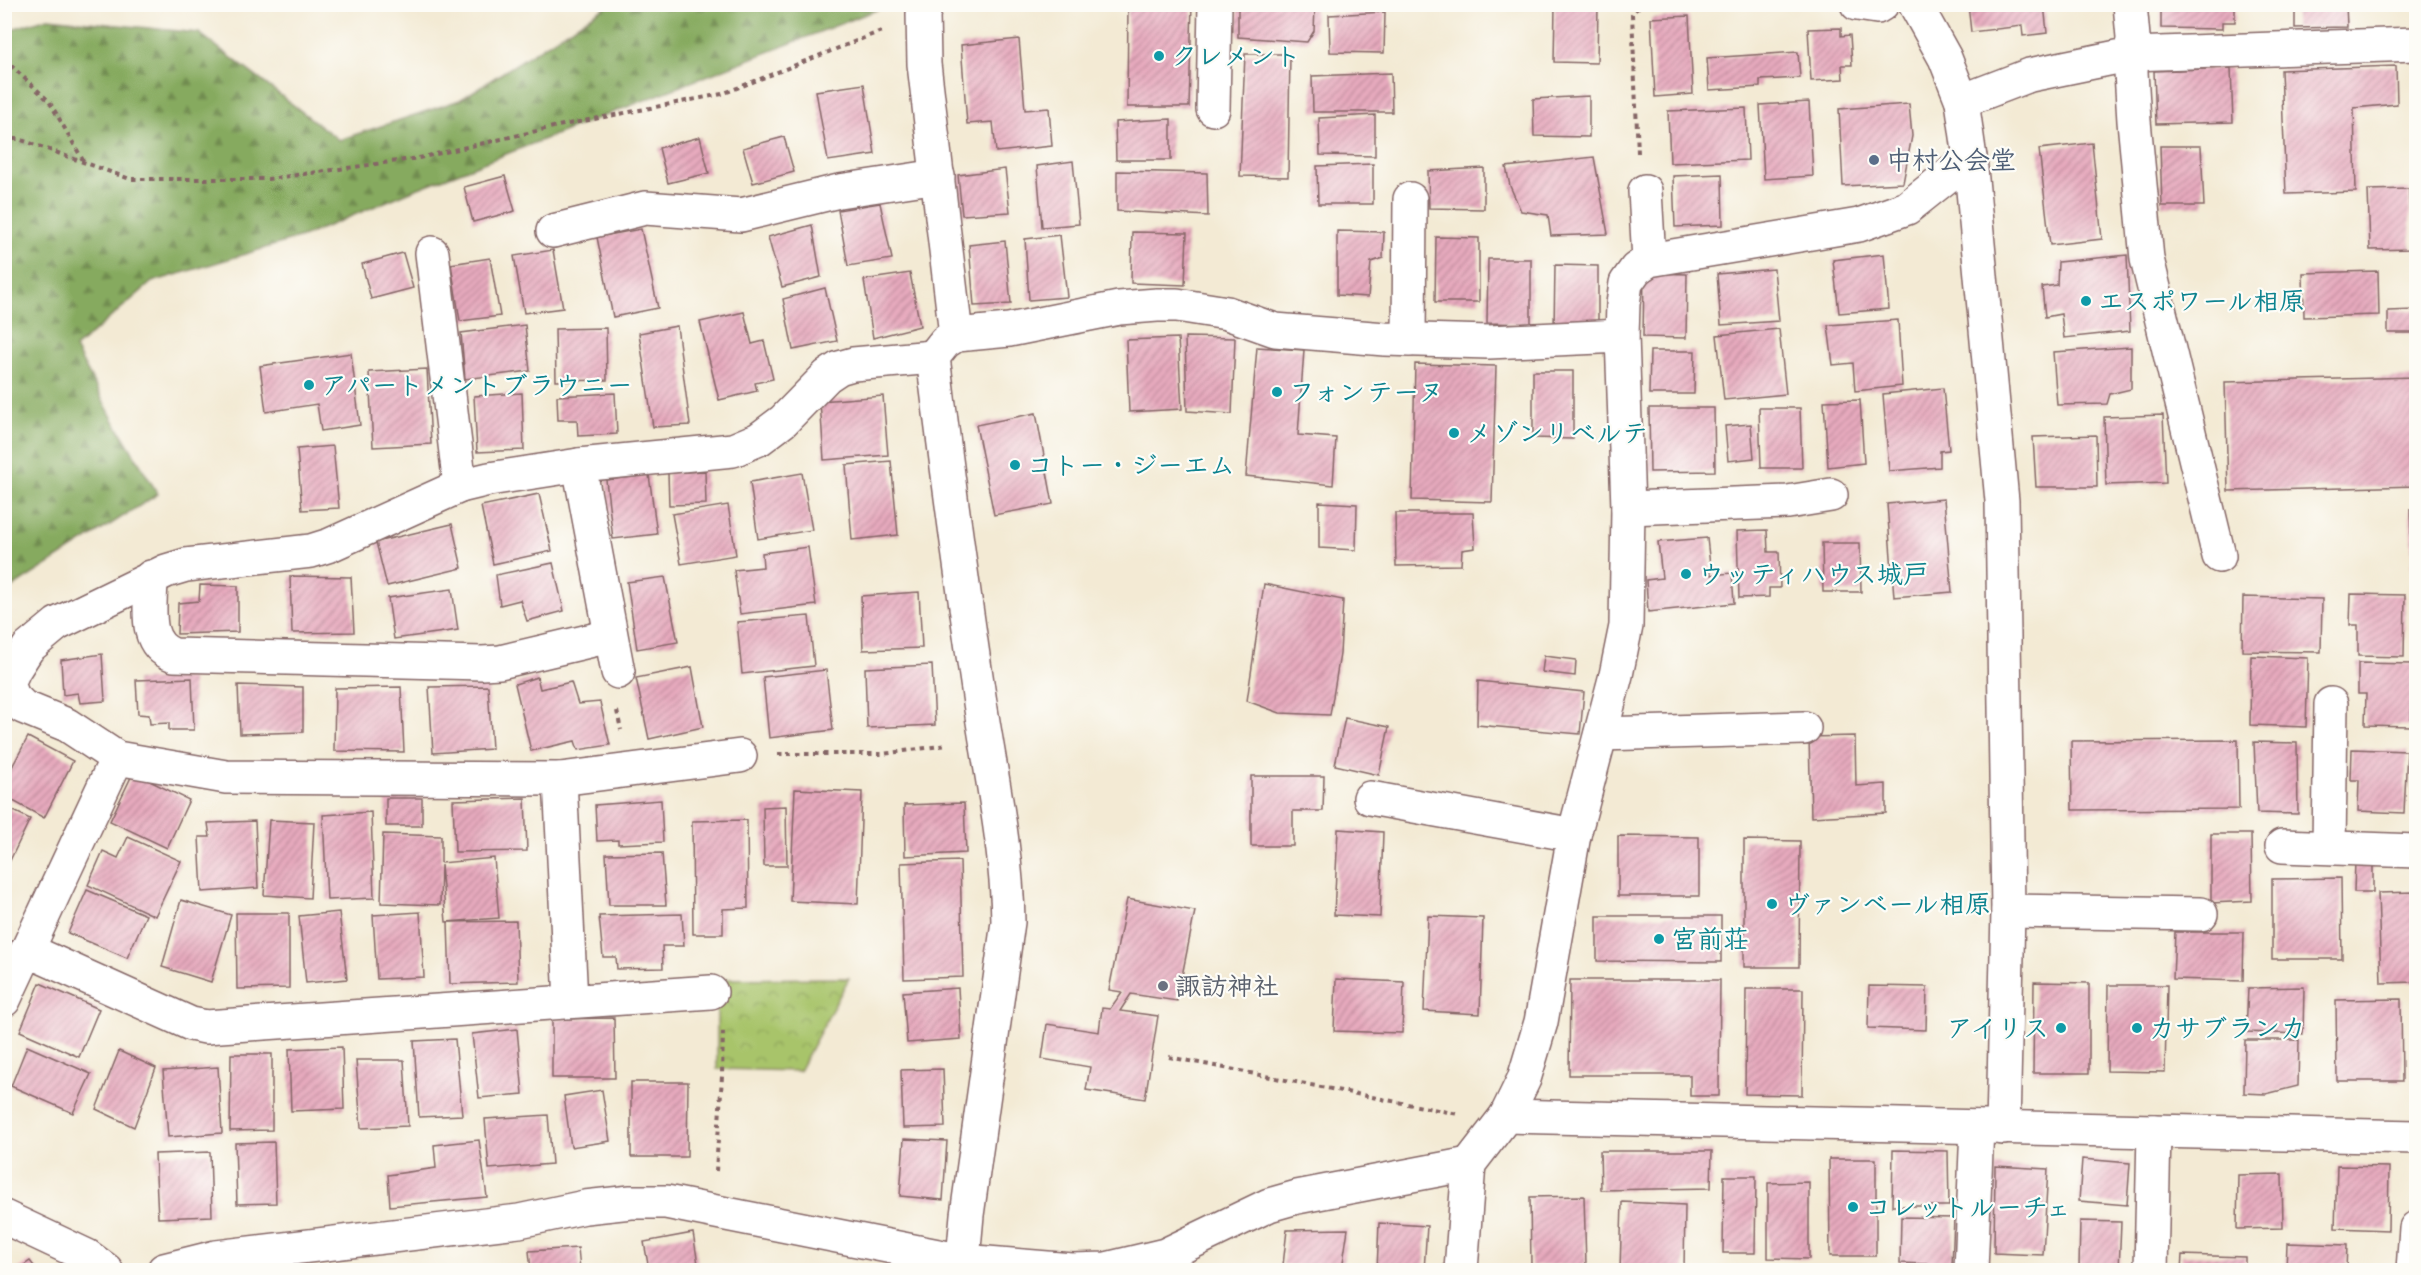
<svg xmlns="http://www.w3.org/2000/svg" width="2421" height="1275" font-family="Itim,'Klee One',sans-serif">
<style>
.forest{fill:url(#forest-firs);stroke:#686445;stroke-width:1.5}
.park{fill:url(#park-crowns);stroke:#79724b;stroke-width:1.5}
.building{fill:url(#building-hatch)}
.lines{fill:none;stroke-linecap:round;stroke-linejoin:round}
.minor-casing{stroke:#856666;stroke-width:36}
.path{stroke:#856666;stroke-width:4;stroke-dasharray:4.5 4.5;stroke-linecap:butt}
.minor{stroke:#fff;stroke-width:33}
.culture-dot{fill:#0f9aa8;stroke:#fdfcf7;stroke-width:2}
.service-dot{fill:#5c6f8a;stroke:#fdfcf7;stroke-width:2}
.worship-dot{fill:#6b7280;stroke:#fdfcf7;stroke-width:2}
.labels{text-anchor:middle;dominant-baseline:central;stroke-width:4.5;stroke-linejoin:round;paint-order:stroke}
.culture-label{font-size:26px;font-weight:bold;fill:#0d838f;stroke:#fdfcf7;text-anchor:start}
.service-label{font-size:26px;font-weight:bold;fill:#4e5e75;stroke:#fdfcf7;text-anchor:start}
.worship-label{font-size:26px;font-weight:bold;fill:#5b616d;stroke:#fdfcf7;text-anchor:start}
</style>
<defs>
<pattern id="forest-firs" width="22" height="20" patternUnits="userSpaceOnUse" patternTransform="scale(1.5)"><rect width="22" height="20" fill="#86aa5f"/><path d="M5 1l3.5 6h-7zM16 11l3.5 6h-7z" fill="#708a4f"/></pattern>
<pattern id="park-crowns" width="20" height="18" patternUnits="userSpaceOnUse" patternTransform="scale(1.5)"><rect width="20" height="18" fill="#a8c46b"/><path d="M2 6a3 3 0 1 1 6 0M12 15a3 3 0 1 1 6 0" fill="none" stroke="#8b9f58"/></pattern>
<pattern id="building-hatch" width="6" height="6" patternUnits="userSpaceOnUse" patternTransform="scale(1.5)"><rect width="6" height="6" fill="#e7aabe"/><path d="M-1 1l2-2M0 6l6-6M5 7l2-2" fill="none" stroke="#bd8a9b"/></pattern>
</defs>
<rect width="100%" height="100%" fill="#fdfcf7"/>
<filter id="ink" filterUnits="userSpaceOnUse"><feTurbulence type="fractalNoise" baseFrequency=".0167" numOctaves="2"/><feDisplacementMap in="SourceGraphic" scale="12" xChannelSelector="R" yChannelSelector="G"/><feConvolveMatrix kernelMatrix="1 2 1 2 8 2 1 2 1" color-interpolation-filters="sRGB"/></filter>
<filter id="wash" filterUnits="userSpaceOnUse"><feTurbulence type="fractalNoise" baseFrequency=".008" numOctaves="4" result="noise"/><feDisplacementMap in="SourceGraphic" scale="24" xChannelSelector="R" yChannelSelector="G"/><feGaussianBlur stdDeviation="1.35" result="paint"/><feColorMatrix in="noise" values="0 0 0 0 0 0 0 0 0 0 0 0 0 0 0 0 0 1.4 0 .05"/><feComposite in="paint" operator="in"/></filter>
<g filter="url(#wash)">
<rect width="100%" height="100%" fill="#f3ead4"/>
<path class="forest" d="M608,5h281l-478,186 -109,46 -150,45 -77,66 40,75 43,71 -150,96 -3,7v-566l43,-13 151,15 140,107 121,-40z"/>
<path class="park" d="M849,978l-50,93 -82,-2v-90z"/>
<g id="blocks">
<g class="building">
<path d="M1128,4h64l-3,103h-62z"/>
<path d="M1238,4h74l3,4 -1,23 -7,11 -69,-5z"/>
<path d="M1968,4h76l3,29 -24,3 -1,-10 -51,6z"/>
<path d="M2149,4h86v18h-13v7l-61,-1v-19h-12z"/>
<path d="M2295,4h51l1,23 -52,1z"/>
<path d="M1555,5h43l-1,58 -43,-1z"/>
<path d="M1385,12l-1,41 -54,-1 -1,-37z"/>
<path d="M1689,16l4,78 -38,3 -4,-79z"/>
<path d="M1841,28v8l9,-1 2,30h-10l1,14 -32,2 -3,-52z"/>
<path d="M1019,39l6,71 24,-2 3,38 -56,6 -3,-30 -26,2 -6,-79z"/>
<path d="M1798,52l2,26 -40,2v7l-51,3 -2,-32z"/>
<path d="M1245,54h45l-2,123 -48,-1z"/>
<path d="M2396,66l1,38 -43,4 2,84 -70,2 -5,-124z"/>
<path d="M2231,68l2,54 -77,2 -2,-53z"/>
<path d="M1391,73l1,39h-79l-1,-36z"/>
<path d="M864,84l11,70 -47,7 -12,-70z"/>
<path d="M1589,96v41l-55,-1 -1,-37z"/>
<path d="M1809,102l4,74 -49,3 -4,-74z"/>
<path d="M1909,104l3,32 -9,47 -60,3 -4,-77z"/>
<path d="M1746,108l2,52 -78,3 -2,-52z"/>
<path d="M1375,115v41l-55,-1 -1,-37z"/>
<path d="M1171,119v41h-55l-1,-38z"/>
<path d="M700,137l9,36 -41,10 -9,-35z"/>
<path d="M784,137l10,35 -41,11 -10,-35z"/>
<path d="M2092,143l10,96 -52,6 -11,-96z"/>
<path d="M2160,146h41l3,60h-42z"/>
<path d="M1594,157l14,77 -57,2 -3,-21 -27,-4 -11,-25 -4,-19z"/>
<path d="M1073,161l6,63 -37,3 -5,-61z"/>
<path d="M1373,164v40h-55l-1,-38z"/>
<path d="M1484,168v41l-55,-1 -1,-37z"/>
<path d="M1005,169l5,43 -48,3 -4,-40z"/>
<path d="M1117,171l90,2 1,43 -91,-5z"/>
<path d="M1722,174l1,51 -48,2 -2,-51z"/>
<path d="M505,176l10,35 -42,11 -9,-35z"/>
<path d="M2409,189l2,60 -41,1 -2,-60z"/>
<path d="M880,203l12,56 -44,7 -10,-56z"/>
<path d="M812,225l9,52 -39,10 -14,-50z"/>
<path d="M641,229l17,79 -45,9 -16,-80z"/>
<path d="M1337,231l47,1 -1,26 -12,4 -3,35 -31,-2z"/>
<path d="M1132,232l55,1 -2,52 -54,-2z"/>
<path d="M1060,235l7,62 -38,3 -4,-61z"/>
<path d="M1436,237l43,1v64h-44z"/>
<path d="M1005,241l6,63 -37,2 -5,-61z"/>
<path d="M553,250l10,58 -39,5 -10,-57z"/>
<path d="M403,253l10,35 -42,11 -9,-35z"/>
<path d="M1884,254l5,55 -50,4 -6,-53z"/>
<path d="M2127,255l3,76 -66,7 -3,-24 -16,3 -3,-30 15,-2 1,-23z"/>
<path d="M490,258l10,58 -40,5 -9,-57z"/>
<path d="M1488,259h43v65l-44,-1z"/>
<path d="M1555,265l43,1v64l-44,-1z"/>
<path d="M1774,269l5,52 -58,4 -4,-51z"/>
<path d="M2378,271l1,44 -75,2 -1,-44z"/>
<path d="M910,273l10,53 -47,12 -9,-58z"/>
<path d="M1644,273l43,1 -1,64 -43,-1z"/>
<path d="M825,288l12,53 -44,9 -10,-51z"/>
<path d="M2416,310v23h-28v-22z"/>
<path d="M744,312l8,32 12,-3 9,38 -18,4 2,8 -38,9 -19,-78z"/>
<path d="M1898,320l4,66 -47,5 -2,-28 -20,2 -5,-40z"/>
<path d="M525,325l5,46 -65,8 -4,-46z"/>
<path d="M677,326l13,99 -37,2 -14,-94z"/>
<path d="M606,328l1,52 -51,1 -1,-52z"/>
<path d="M1779,329l7,65 -62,6 -7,-65z"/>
<path d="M1185,337l50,1 -3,76 -45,-3z"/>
<path d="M1178,338l4,71 -53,3 -3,-72z"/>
<path d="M1257,347l47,3 -6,85 38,3 -3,47 -87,-9z"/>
<path d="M2131,347v42l-21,5 -3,10 -50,1 -4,-53z"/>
<path d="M1650,351h45l-1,43h-45z"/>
<path d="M351,353l9,72 -39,6 -4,-27 -51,8 -6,-46z"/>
<path d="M1415,364l81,2 -4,136 -80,-2z"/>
<path d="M427,369l4,75 -58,3 -4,-75z"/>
<path d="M1533,371h40v68l-40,-1z"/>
<path d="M2416,377v109l-188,5 -3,-109z"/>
<path d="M1943,388l6,62 -9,1v16l-51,4 -6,-77z"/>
<path d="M522,393l2,57 -47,2 -3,-56z"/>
<path d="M615,393l2,41 -39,2 -1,-16h-19l-1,-24z"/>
<path d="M883,396l5,59 -64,5 -4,-59z"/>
<path d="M1860,400l4,63 -36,4 -4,-66z"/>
<path d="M1649,408h65l1,63 -65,1z"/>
<path d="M1759,408h41l2,60h-41z"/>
<path d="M1036,413l17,91 -59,11 -18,-90z"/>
<path d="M2163,415l3,68 -60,2 -2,-68z"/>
<path d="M1751,424l3,34 -26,3 -3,-35z"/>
<path d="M2096,435l1,52h-61l-3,-50z"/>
<path d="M333,446l6,62 -37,2 -5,-61z"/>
<path d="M891,461l7,74 -46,5 -6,-75z"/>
<path d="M705,471l1,33 -37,1 -1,-32z"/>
<path d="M802,473l10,57 -54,9 -8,-57z"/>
<path d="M649,475l8,59 -44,5 -7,-59z"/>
<path d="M539,494l13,57 -59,13 -12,-58z"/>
<path d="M1944,499l8,93 -58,5 -7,-93z"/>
<path d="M1319,502l38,2 -1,46 -37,-2z"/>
<path d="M728,505l8,50 -55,9 -9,-50z"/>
<path d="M2410,509h6v94h-2z"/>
<path d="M1395,513h78l2,35 -13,2 -1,15 -65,1z"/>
<path d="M452,524l10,44 -75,18 -11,-44z"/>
<path d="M1767,530l1,22h11l1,36h-11v9l-30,1 -2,-67z"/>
<path d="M1707,538l4,37 21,-2 2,30 -86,9 -2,-32 16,-2 -4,-36z"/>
<path d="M1822,543h38l1,49h-38z"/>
<path d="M808,547l8,58 -76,9 -6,-44 29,-3 -1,-14z"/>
<path d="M553,563l11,48 -37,10 -7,-21 -20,5 -4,-30z"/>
<path d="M290,576l61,1 3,55 -62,1z"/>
<path d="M665,577l13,65 -41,7 -10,-67z"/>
<path d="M1264,584l79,16 -3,54 -10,61 -50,-2 -33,-12z"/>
<path d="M200,585l38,1v46l-61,2 1,-31 21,-2z"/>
<path d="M452,589l6,41 -64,9 -6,-41z"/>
<path d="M919,592l3,56 -59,2 -2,-54z"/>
<path d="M2351,594l54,1 -1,62 -46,-1v-31h-8z"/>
<path d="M2243,597l79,2 -1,53 -79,-1z"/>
<path d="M809,616l5,50 -72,8 -5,-52z"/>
<path d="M102,654l3,47 -25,2 -2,-10 -15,2 -2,-35z"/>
<path d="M1544,656l32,4 -1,16 -33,-4z"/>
<path d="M2251,656l57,2 -2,69 -56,-2z"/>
<path d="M2358,663l55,1 -2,62 -46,-1 1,-31h-8z"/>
<path d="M932,665l3,60 -68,3 -2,-60z"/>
<path d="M692,667l11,60 -54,12 -13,-61z"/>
<path d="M826,670l7,60 -64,8 -6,-61z"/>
<path d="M537,677l3,12 31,-7 7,22 22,-2 10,43 -32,5 -3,-9 -44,10 -16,-67z"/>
<path d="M192,678l2,52h-25v-7l-19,1 -1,-9 -11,-1 -2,-34z"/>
<path d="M1478,681l106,11 -4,42 -103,-9z"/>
<path d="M238,685l65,2v45l-63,2z"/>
<path d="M488,686l4,63 -59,4 -4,-66z"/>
<path d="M401,687l3,65 -70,-1 1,-63z"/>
<path d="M1345,718l44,9 -10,48 -44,-10z"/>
<path d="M1855,736l1,50 30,-2v29l-75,4 -2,-80z"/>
<path d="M28,737l45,24 -29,57 -40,-22v-14z"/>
<path d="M2238,740l1,69 -167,1 -1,-69z"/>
<path d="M2254,742l43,1 1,71 -41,-1z"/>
<path d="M2352,749l55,2 -3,62 -46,-2 1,-31h-8z"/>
<rect x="2413" y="753" width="3" height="64"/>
<path d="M133,773l56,27 -22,48 -57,-27z"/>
<path d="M1251,776h73l-1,35h-30v35h-42z"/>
<path d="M795,789l67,3 -4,112 -68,-3z"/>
<rect x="386" y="798" width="36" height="28"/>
<path d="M525,798l2,53 -72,1 -2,-52z"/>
<path d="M661,800l2,42 -45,2v-4l-21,1 -2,-36z"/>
<path d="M964,803l2,50 -61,3 -1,-51z"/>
<path d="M4,806l26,13 -26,54z"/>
<path d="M786,806l1,60h-23l-1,-59z"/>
<path d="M371,812l3,86 -47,2 -4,-85z"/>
<path d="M269,820l45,2 -4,76 -46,-3z"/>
<path d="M747,820l1,88 -25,1v25h-30l-1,-113z"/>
<path d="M255,821l3,67 -56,4 -3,-55h11l-2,-14z"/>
<path d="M1338,829l45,3 -3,85 -46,-2z"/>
<path d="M383,834l58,2v27l53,-5 5,60 -53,4 -5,-57 -1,40 -59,-2z"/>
<path d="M2211,834h40l1,67 -41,2z"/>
<path d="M1618,836l81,1v59h-81z"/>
<path d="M128,837l53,24 -26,55 -67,-31 15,-34 15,7z"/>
<path d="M1744,840l56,1 -1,126h-55z"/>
<path d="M662,853l4,52h-57l-3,-51z"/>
<path d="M960,861l3,116 -59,2 -3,-116z"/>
<path d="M2355,861h18v31h-19z"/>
<path d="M2341,878l1,81h-70v-80z"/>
<path d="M87,890l59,25 -19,43 -59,-25z"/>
<path d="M2416,892v90l-35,1 -3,-90z"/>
<path d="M1127,899l68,12 -18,90 -46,-7 -11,17 38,5 -13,83 -59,-9 4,-23 -48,-8 5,-35 52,8 3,-24 8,1 12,-17 -13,-2z"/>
<path d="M181,900l50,15 -20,67 -49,-15z"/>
<path d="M339,912l8,67 -41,4 -7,-67z"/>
<path d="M420,912l4,65 -47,2 -4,-64z"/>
<path d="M236,913h53v75l-52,1z"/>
<path d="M682,914l2,32h-22l1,22 -46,1 -1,-12h-13l-4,-41z"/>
<path d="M1428,916l55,2 -3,96 -56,-3z"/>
<path d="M1597,916h124v46l-124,-1z"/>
<path d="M516,921l2,61 -68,2 -2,-62z"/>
<path d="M2175,932h69l-1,49 -70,-2z"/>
<path d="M1336,979l68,3 -2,51 -68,-2z"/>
<path d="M1570,980h150l-1,116h-29v-21h-121z"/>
<path d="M2034,982l55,1v90h-56z"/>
<path d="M40,983l59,26 -20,48 -59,-26z"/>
<path d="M2108,985h59l-2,87 -58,-1z"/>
<path d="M1869,986l58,1 -1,43 -58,-2z"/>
<path d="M2304,987l-1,47 -57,-2 2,-44z"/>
<path d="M958,988l3,51 -54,4 -4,-51z"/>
<path d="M1746,989h57l-1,106 -57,-1z"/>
<path d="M2401,999l1,82h-65l-1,-81z"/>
<path d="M614,1018l1,60h-63v-59z"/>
<path d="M517,1029l6,65 -44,4 -7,-64z"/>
<path d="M455,1039l7,76 -43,2 -5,-76z"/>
<path d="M2245,1040h54l-1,46 -32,8 -22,-1z"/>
<path d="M27,1046l64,28 -18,39 -62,-27z"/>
<path d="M342,1047l2,62 -53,2 -2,-62z"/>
<path d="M119,1051l37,17 -22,59 -38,-18z"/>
<path d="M231,1054h41v76l-42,1z"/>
<path d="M356,1060h48l4,66 -47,2z"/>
<path d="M218,1067l4,66 -54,4 -5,-66z"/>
<path d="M943,1069l2,58 -42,1 -2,-58z"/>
<path d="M631,1082h57l-1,75h-56z"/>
<path d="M602,1090l8,51 -39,6 -7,-51z"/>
<path d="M548,1115l4,49 -63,5 -4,-50z"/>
<path d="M904,1139l43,2 -4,59 -43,-4z"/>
<path d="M479,1140l8,57 -97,9 -2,-31 48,-7 -2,-23z"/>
<path d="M274,1142l2,61 -39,1 -2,-61z"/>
<path d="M1893,1150l55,1 1,55h-57z"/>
<path d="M1600,1151h112l-1,37 -110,2z"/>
<path d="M210,1152l2,64 -54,2 -3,-64z"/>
<path d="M1829,1159h47v97h-46z"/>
<path d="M2082,1159l48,4 -3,42 -48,-4z"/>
<path d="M1995,1166l53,3 -5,86 -49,-2z"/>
<path d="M2337,1166l52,1 -1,63 -53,-2z"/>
<path d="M2282,1174l1,54 -46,1 1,-54z"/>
<path d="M1724,1176h32l-1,77h-32z"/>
<path d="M1809,1182v77l-41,-1v-75z"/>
<path d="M1584,1196l2,69 -55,1 -1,-69z"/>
<path d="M1622,1202l63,3 -1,65h-64z"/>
<path d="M1901,1217l53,1 -2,47 -52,-2z"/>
<path d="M2080,1221l41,1 -2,48 -40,-2z"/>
<path d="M1379,1223l48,3 -3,44h-47z"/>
<path d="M1348,1229l-6,40 -59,-4 4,-35z"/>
<path d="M693,1233l5,31 -49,6 -5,-28z"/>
<path d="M2287,1243l60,2 -1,25h-60z"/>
<path d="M578,1248l2,22h-49l-2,-19z"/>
<path d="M2182,1255l63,2v13h-64z"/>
<path d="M30,1261l7,9h-20z"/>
</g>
</g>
</g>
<g filter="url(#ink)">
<use href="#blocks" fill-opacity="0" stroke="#856666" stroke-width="1.5"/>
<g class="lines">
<g class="minor-casing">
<g id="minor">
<path d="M927,4l-4,10 1,50 32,271"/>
<path d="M1857,4l20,3 5,-3"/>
<path d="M1915,4l30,54 17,43 8,57 32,343 6,410 -5,217"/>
<path d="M2130,4l3,33 -2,35 3,49 13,138 72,297"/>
<path d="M1962,101l68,-26 102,-21 284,-10"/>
<path d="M1213,109l2,-105"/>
<path d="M1645,191l4,69"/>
<path d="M553,231l92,-23 96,7 98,-24 99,-15"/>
<path d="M432,253l28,233"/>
<path d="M1409,340l1,-141"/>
<path d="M579,465l39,207"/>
<path d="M1628,508l160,-6 43,-7"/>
<path d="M151,577c0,29 -9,67 23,78l308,8 18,-1 110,-26"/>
<path d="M1601,734l203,-6"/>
<path d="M740,756l-180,23 -334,-2 -109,-19 -50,-33 -44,-18 -10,-10 -5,-14 6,-13 14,-22 29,-24 109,-53 20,-6 125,-14 19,-6 130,-59 29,-7 90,-14 154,-15 26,-11 24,-18 44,-45 12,-8 14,-4 80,-7"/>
<path d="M560,779l11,222"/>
<path d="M1370,798l204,37"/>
<path d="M2282,846l134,5"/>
<path d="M2329,847l2,-143"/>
<path d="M2008,911l193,3"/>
<path d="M27,950l164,74 15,3 505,-35"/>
<path d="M4,1000l113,-242"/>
<path d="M1506,1116l18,-37 17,-57 33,-187 42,-160 10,-49 2,-118 -6,-172 1,-32 3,-21 10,-14 13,-9 210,-35 48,-17 63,-50"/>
<path d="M4,1217l83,39 19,14"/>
<path d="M164,1270l52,-13 303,-36 66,-14 46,-5h35l297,59 109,9 34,-1 59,-14 104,-50 28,-8 172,-33"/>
<path d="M962,1270l5,-55 41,-293c-1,-77 -18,-151 -29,-226 -17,-113 -32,-226 -46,-339l12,-15 11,-7 53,-5 110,-22 38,-3h20l50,8 48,17 110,9 104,3 133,-6"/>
<path d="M1461,1270l8,-106 37,-48 910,21"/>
<path d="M1971,1270l6,-143"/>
<path d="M2151,1270l3,-139"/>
<path d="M2413,1270l3,-42"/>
</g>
</g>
<g class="path">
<path d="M1705,4l37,4 34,-4"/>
<path d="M4,59l45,42 35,61"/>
<path d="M4,139h15l111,40h138l151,-21 139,-32 164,-32 162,-64"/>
<path d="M1638,153l-6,-139c7,-14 37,-9 52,-10"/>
<path d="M617,711l4,19"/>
<path d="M778,754h105l64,-9"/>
<path d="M1169,1057l289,57"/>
<path d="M716,1171l6,-95 1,-47"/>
</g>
<use href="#minor" class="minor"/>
</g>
</g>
<g class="culture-dot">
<circle cx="1159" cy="56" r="6"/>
<circle cx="2086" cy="301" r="6"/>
<circle cx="309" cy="385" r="6"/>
<circle cx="1277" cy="392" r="6"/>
<circle cx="1454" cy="433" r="6"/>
<circle cx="1015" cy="465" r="6"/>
<circle cx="1686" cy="574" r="6"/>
<circle cx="1772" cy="904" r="6"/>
<circle cx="1659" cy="939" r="6"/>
<circle cx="2061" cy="1028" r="6"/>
<circle cx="2137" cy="1028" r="6"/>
<circle cx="1853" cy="1207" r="6"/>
</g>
<circle class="service-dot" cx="1874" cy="160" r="6"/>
<circle class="worship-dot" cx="1163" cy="986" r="6"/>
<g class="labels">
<g class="culture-label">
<text x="1171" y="56">クレメント</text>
<text x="2098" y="301">エスポワール相原</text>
<text x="321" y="385">アパートメントブラウニー</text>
<text x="1289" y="392">フォンテーヌ</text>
<text x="1466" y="433">メゾンリベルテ</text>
<text x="1027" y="465">コトー・ジーエム</text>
<text x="1698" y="574">ウッティハウス城戸</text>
<text x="1784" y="904">ヴァンベール相原</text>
<text x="1671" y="939">宮前荘</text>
<text x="2049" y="1028" text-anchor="end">アイリス</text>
<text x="2149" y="1028">カサブランカ</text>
<text x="1865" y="1207">コレットルーチェ</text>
</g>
<g class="service-label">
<text x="1886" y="160">中村公会堂</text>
</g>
<g class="worship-label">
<text x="1175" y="986">諏訪神社</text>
</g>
</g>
<rect width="2421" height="1275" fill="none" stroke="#fdfcf7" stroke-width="24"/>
</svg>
